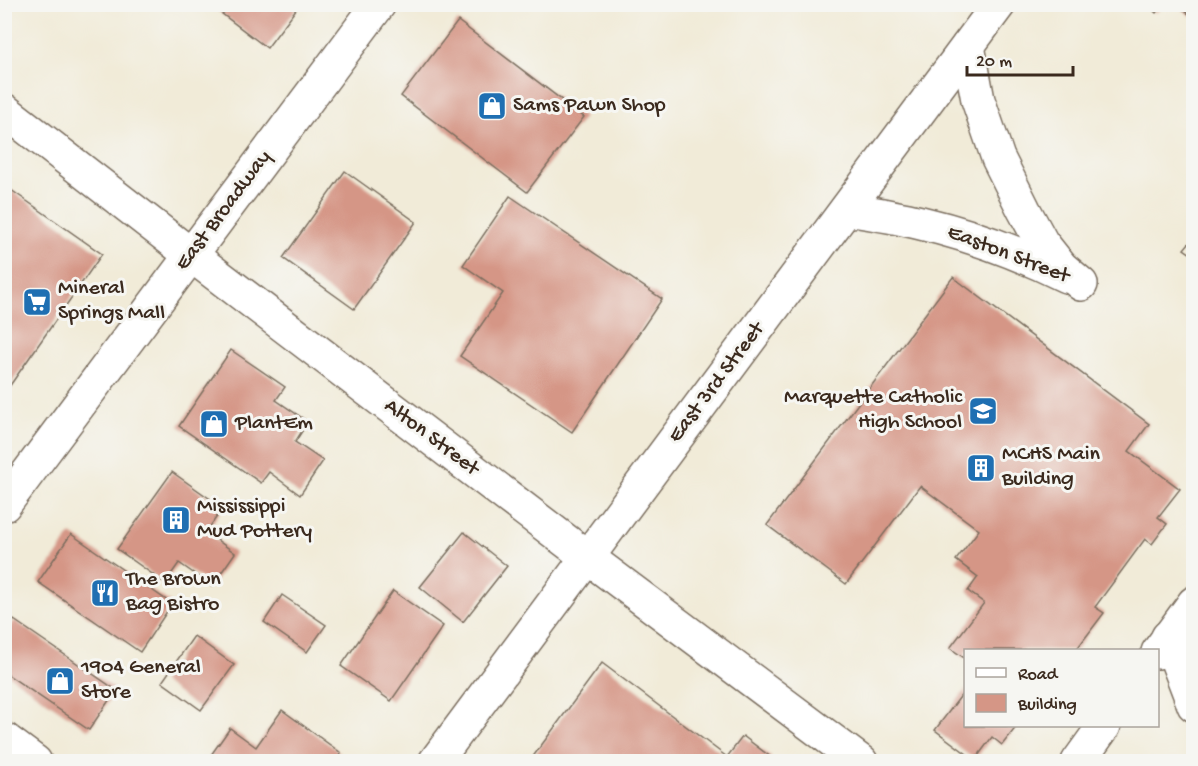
<svg xmlns="http://www.w3.org/2000/svg" width="1198" height="766" font-family="'Gochi Hand',sans-serif">
<style>
.building{fill:#d59686}
.lines{fill:none;stroke-linecap:round;stroke-linejoin:round}
.minor-casing{stroke:#7b6e5f;stroke-width:36}
.tertiary-casing{stroke:#7b6e5f;stroke-width:36}
.minor{stroke:#fff;stroke-width:33}
.tertiary{stroke:#fff;stroke-width:33}
.labels{text-anchor:middle;dominant-baseline:central;stroke-width:6;stroke-linejoin:round;paint-order:stroke}
.poi-label{font-size:22px;fill:#3b2a1e;stroke:#f6f6f2;text-anchor:start}
.street-label{font-size:22px;fill:#3b2a1e;stroke:#f6f6f2}
</style>
<rect width="100%" height="100%" fill="#f6f6f2"/>
<filter id="ink" filterUnits="userSpaceOnUse"><feTurbulence type="fractalNoise" baseFrequency=".0167" numOctaves="2"/><feDisplacementMap in="SourceGraphic" scale="12" xChannelSelector="R" yChannelSelector="G"/><feConvolveMatrix kernelMatrix="1 2 1 2 8 2 1 2 1" color-interpolation-filters="sRGB"/></filter>
<filter id="wash" filterUnits="userSpaceOnUse"><feTurbulence type="fractalNoise" baseFrequency=".008" numOctaves="4" result="noise"/><feDisplacementMap in="SourceGraphic" scale="24" xChannelSelector="R" yChannelSelector="G"/><feGaussianBlur stdDeviation="1.35" result="paint"/><feColorMatrix in="noise" values="0 0 0 0 0 0 0 0 0 0 0 0 0 0 0 0 0 1.4 0 .05"/><feComposite in="paint" operator="in"/></filter>
<g filter="url(#wash)">
<rect width="100%" height="100%" fill="#f1ebd8"/>
<g id="blocks">
<g class="building">
<path d="M209,4h91l-33,44z"/>
<path d="M1146,4h17l-7,9z"/>
<path d="M1176,4h18v14z"/>
<path d="M458,21l126,96 -57,75 -126,-96z"/>
<path d="M345,171l71,51 -62,87 -71,-51z"/>
<path d="M4,185l98,69 -98,140z"/>
<path d="M510,196l152,103 -90,133 -112,-76 43,-63 -40,-28z"/>
<path d="M1194,237v19l-10,-7z"/>
<path d="M953,277l196,147 -20,27 51,38 -22,28 9,7 -15,20 -7,-5 -50,68 9,6 -28,37h-110v9l-16,-11 34,-45 -16,-12 10,-14 -22,-17 23,-30 -59,-44 -74,98 -79,-59z"/>
<path d="M231,350l54,37 -9,13 32,22 -13,20 28,19 -23,34 -31,-23 -8,11 -82,-57z"/>
<path d="M172,472l51,36 -17,24 29,21 -23,33 -33,-23 -14,20 -48,-34z"/>
<path d="M464,532l43,34 -44,56 -43,-35z"/>
<path d="M71,534l101,70 -32,48 -102,-70z"/>
<path d="M393,591l50,35 -52,75 -50,-35z"/>
<path d="M282,595l44,30 -19,27 -43,-30z"/>
<path d="M14,620l102,70 -27,40 -85,-58v-38z"/>
<path d="M194,636l40,29 -33,45 -39,-28z"/>
<path d="M602,663l125,94 16,-21 29,22 -3,4h-240z"/>
<path d="M966,689v37h51l-15,19 -10,-8 -17,23 -40,-30z"/>
<path d="M282,710l59,43 -6,9h-129l24,-34 26,19z"/>
</g>
</g>
</g>
<g filter="url(#ink)">
<use href="#blocks" fill-opacity="0" stroke="#7b6e5f" stroke-width="1.5"/>
<g class="lines">
<g class="minor-casing">
<g id="minor">
<path d="M968,46l10,54 20,58 26,52 18,33 19,24 20,17"/>
<path d="M4,110l187,145 396,302 274,205"/>
<path d="M847,209c25,4 50,8 74,14 50,12 99,30 145,53"/>
<path d="M1168,637l26,68"/>
<path d="M1158,652l36,-49"/>
<path d="M4,739l31,23"/>
<path d="M435,762l564,-758"/>
<path d="M1078,762l26,-36"/>
</g>
</g>
<g class="tertiary-casing">
<path id="tertiary" d="M4,505l375,-501"/>
</g>
<use href="#minor" class="minor"/>
<use href="#tertiary" class="tertiary"/>
</g>
</g>
<defs>
<g id="shop-square" transform="scale(1.5)"><rect x="-9" y="-9" width="18" height="18" rx="4" fill="#1f6fb2" stroke="#f6f6f2"/><path d="M-5-2.5h2.3a2.7 3.5 0 0 1 5.4 0H5L5.5 6h-11ZM-1.5-2.5h3a1.5 2.3 0 0 0-3 0Z" fill="#fff"/></g>
<g id="supermarket-square" transform="scale(1.5)"><rect x="-9" y="-9" width="18" height="18" rx="4" fill="#1f6fb2" stroke="#f6f6f2"/><path d="M-6-5.5h2.5l.6 2H6L4.5 2H-2.5L-4.4-4H-6ZM-1.5 3.2a1.3 1.3 0 1 0 .1 0ZM3 3.2a1.3 1.3 0 1 0 .1 0Z" fill="#fff"/></g>
<g id="school-square" transform="scale(1.5)"><rect x="-9" y="-9" width="18" height="18" rx="4" fill="#1f6fb2" stroke="#f6f6f2"/><path d="M0-5L7-2L0 1L-7-2ZM-4 1L0 2.5L4 1V4Q0 6-4 4Z" fill="#fff"/></g>
<g id="building-square" transform="scale(1.5)"><rect x="-9" y="-9" width="18" height="18" rx="4" fill="#1f6fb2" stroke="#f6f6f2"/><path d="M-4-6H4V6H1V3H-1V6H-4ZM-2.5-4.3h1.7v1.8h-1.7ZM.8-4.3h1.7v1.8H.8ZM-2.5-1h1.7V.8h-1.7ZM.8-1h1.7V.8H.8Z" fill="#fff"/></g>
<g id="restaurant-square" transform="scale(1.5)"><rect x="-9" y="-9" width="18" height="18" rx="4" fill="#1f6fb2" stroke="#f6f6f2"/><path d="M-5-6h1v4h1v-4h1v4h1v-4h1v5L-1.5 .5V6h-2V.5L-5-1ZM5-6V6H3V1.5H1.5Q1.5-4 5-6Z" fill="#fff"/></g>
</defs>
<g fill-rule="evenodd">
<use href="#shop-square" x="492" y="106"/>
<use href="#supermarket-square" x="37" y="302"/>
<use href="#school-square" x="983" y="411"/>
<use href="#shop-square" x="214" y="424"/>
<use href="#building-square" x="981" y="468"/>
<use href="#building-square" x="176" y="520"/>
<use href="#restaurant-square" x="105" y="593"/>
<use href="#shop-square" x="60" y="681"/>
</g>
<g class="labels">
<g class="poi-label">
<text x="513" y="106">Sams Pawn Shop</text>
<text x="58" y="289">Mineral<tspan x="58" dy="25">Springs Mall</tspan></text>
<text x="962" y="398" text-anchor="end">Marquette Catholic<tspan x="962" dy="25">High School</tspan></text>
<text x="235" y="424">PlantEm</text>
<text x="1002" y="455">MCHS Main<tspan x="1002" dy="25">Building</tspan></text>
<text x="197" y="507">Mississippi<tspan x="197" dy="25">Mud Pottery</tspan></text>
<text x="126" y="580">The Brown<tspan x="126" dy="25">Bag Bistro</tspan></text>
<text x="81" y="668">1904 General<tspan x="81" dy="25">Store</tspan></text>
</g>
<g class="street-label">
<text transform="translate(224 211) rotate(-53)">East Broadway</text>
<text transform="translate(1008 255) rotate(21)">Easton Street</text>
<text transform="translate(717 383) rotate(-53)">East 3rd Street</text>
<text transform="translate(431 438) rotate(37)">Alton Street</text>
</g>
</g>
<rect width="1198" height="766" fill="none" stroke="#f6f6f2" stroke-width="24"/>
<rect x="964" y="649" width="195" height="78" fill="#f6f6f2" stroke="#aba49d" stroke-width="1.5"/>
<rect x="976" y="668" width="30" height="9" fill="#ffffff" stroke="#aba49d" stroke-width="1.5"/>
<text x="1018" y="679" font-size="18" fill="#3b2a1e">Road</text>
<rect x="976" y="694" width="30" height="18" fill="#d59686" stroke="#aba49d" stroke-width="1.5"/>
<text x="1018" y="709" font-size="18" fill="#3b2a1e">Building</text>
<path d="M967 66v9h106v-9" fill="none" stroke="#3b2a1e" stroke-width="3"/>
<text x="976" y="66" font-size="18" fill="#3b2a1e" stroke="#f6f6f2" stroke-width="4.5" paint-order="stroke">20 m</text>
</svg>
